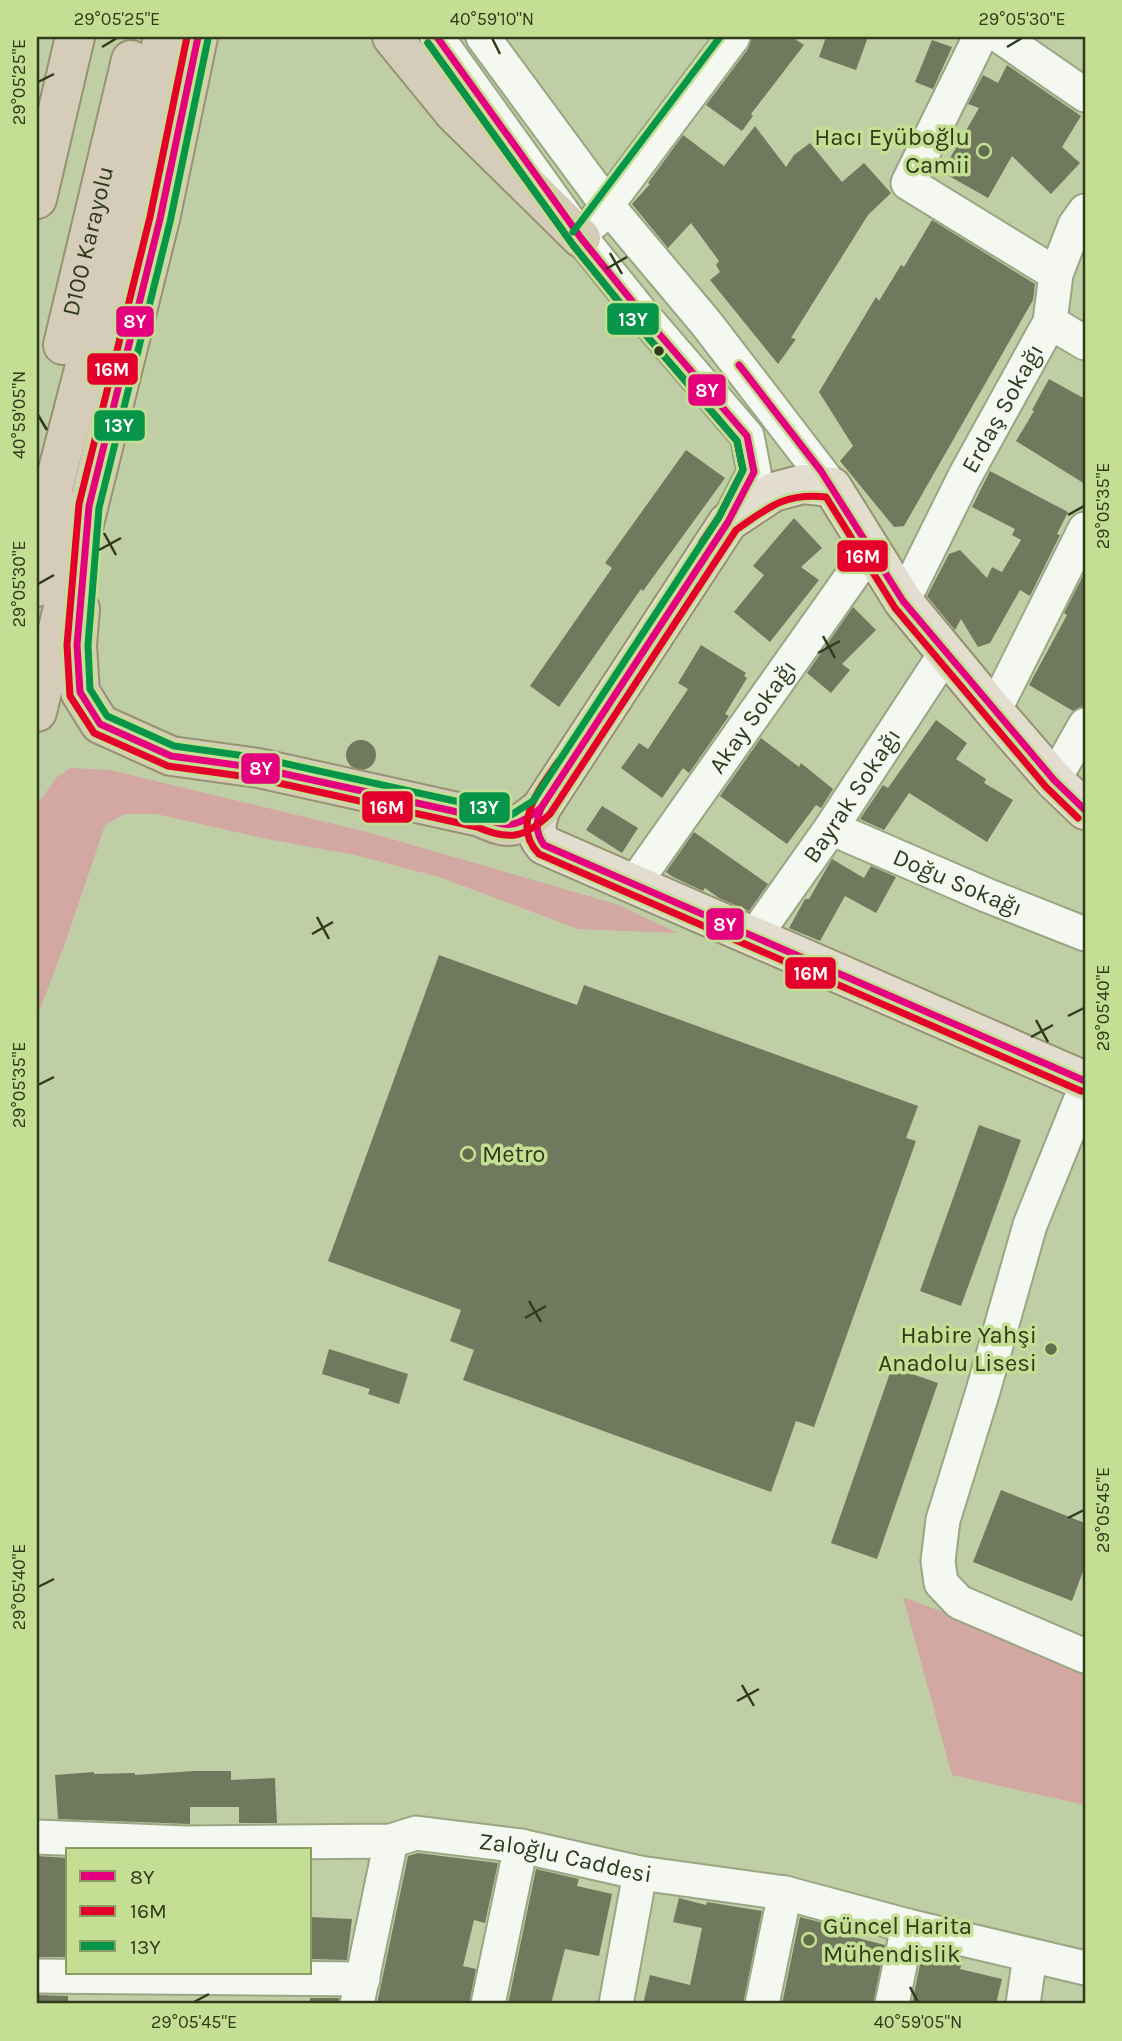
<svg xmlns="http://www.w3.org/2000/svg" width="1122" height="2041" font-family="Karla,sans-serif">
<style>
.green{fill:#d3a8a2}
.building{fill:#70795e}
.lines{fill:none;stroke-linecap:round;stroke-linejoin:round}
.minor-casing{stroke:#9aa584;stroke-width:37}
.major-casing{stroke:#969371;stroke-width:42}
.highway-casing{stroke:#969371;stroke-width:42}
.minor{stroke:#f5f8f1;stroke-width:33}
.major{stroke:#e2ddcf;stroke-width:38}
.highway{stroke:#d5ccb9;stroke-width:38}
.bus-1-casing{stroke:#c4df93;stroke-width:12}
.bus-2-casing{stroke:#c4df93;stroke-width:12}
.bus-3-casing{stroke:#c4df93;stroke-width:12}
.bus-1{stroke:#e5007d;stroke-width:7}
.bus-2{stroke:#e4002b;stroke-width:7}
.bus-3{stroke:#079649;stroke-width:7}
.ticks{fill:none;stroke:#303b1c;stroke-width:2.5}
.poi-dot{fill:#626e4c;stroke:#c4df93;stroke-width:2.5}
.bus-dot{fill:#303b1c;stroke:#c4df93;stroke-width:2.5}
.labels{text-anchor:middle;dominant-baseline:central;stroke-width:7;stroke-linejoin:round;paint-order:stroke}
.poi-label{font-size:24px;fill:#303b1c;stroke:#c4df93;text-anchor:end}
.street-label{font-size:24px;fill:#303b1c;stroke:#c4df93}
.line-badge{stroke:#c4df93;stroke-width:2.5}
.badge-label{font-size:19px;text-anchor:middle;font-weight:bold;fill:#fff}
.neatline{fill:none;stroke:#303b1c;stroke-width:2.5}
.ticks-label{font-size:18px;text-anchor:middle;fill:#303b1c}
</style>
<rect width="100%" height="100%" fill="#bfcea4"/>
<g class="green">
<path d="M71,768l39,2 261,63 245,71 62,29 -100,-4 -139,-52 -84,-22 -88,-16 -111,-25h-31l-20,11 -39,116 -29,76v-212l20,-28z"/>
<path d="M903,1597l182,68v140l-133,-30z"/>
</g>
<g class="building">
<path d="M752,37h40l12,8 -53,69 2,2 -11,15 -36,-26 42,-56z"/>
<path d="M826,37h42l-12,33 -37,-13z"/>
<path d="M932,40l20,7 -19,42 -18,-7z"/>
<path d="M1007,65l74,51 -19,31 18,16 -29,31 -39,-38 -24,42 -46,-26 37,-64 -11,-4 15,-29 15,8z"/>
<path d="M755,126l31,41 8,-12 16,-12 32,39 22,-19 27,30 -23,22 -77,123 5,1 -18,25 -68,-84 10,-8 -4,-7 3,-4 -28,-38 -23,25 -36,-44 18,-20 -2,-1 35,-48 41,31z"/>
<path d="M932,220l103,64 -2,16 -129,226 -10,1 -54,-66 13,-15 -34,-54 57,-95 3,4 22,-36 3,2z"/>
<path d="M1049,379l36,20v85l-69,-43 18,-30 -2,-1z"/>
<path d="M686,450l39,28 -82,113 -2,-2 -82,118 -29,-21 82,-118 -7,-5z"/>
<path d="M990,471l78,41 -11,22 3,1 -30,61 -10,-6 -30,53 -12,4 -17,-28 -6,11 -28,-34 22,-42 11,-4 27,28 5,-11 10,5 19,-32 -9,-5 3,-6 -43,-22z"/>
<path d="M794,518l28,30 -21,19 18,13 -49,62 -36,-30 30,-37 -11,-9z"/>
<path d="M1085,572v134l-12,5 -44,-26 38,-70 -3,-2z"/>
<path d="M853,607l23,23 -34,34 8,6 -19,23 -24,-20z"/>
<path d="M701,645l45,28 -2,3 3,2 -22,36 4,2 -40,57 -6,-5 -21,30 -41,-30 18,-25 9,6 40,-60 -10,-6z"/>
<path d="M936,720l31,23 -11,16 30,20 -2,4 29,17 -26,42 -78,-49 -25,37 -24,-11 23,-34 5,3z"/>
<path d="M761,738l38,29 2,-4 32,26 -12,19 -5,-3 -29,39 -67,-48z"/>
<circle cx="361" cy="755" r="15"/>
<path d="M602,806l36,22 -16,25 -36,-23z"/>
<path d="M694,832l74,52 -19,27 -30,-13 -14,-10 -2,3 -30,-14 -7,-5z"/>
<path d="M832,859l32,19 7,-12 25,11 -20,36 -31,-17 -25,45 -31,-13 16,-29h4z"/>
<path d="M439,955l138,50 7,-20 334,121 -12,32 10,3 -102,286 -18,-6 -25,71 -308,-112 11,-30 -24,-9 11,-31 -133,-49z"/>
<path d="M979,1125l42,15 -60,166 -41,-15z"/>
<path d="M329,1349l79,25 -9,30 -31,-10 2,-5 -48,-15z"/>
<path d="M892,1367l46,16 -61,176 -46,-16z"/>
<path d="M1001,1490l84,33v43l-13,35 -99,-39z"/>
<path d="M194,1771h37v9l44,-2 2,45h-38v-16h-49v17l-132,-5 -3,-44 39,-3v2l41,-1v2z"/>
<path d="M418,1853l80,10 -13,60 -11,-3 -11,46 13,3 -7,35h-92l31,-148z"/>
<path d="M37,1856l31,2v99h-31z"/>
<path d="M536,1869l43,10 -2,7 35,8 -13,62 -34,-7 -14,55h-43z"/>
<path d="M679,1898l27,7 1,-3 55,9 -19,93h-100l7,-29 40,10 12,-57 -29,-6z"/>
<path d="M310,1917l42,2 -5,41 -37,-1z"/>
<path d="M800,1917l39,10 -1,6 47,12 -12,59h-91z"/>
<path d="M923,1949l40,10 -3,10 42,10 -6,25h-84z"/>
<path d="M37,1995l31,1v8h-31z"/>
<path d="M310,1998h29l-1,6h-28z"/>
</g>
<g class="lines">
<g class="minor-casing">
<g id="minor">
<path d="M437,37l144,201 67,83 99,115 7,36 -26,50"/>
<path d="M483,37l124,168 99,118 126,164"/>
<path d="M980,37l-72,146 148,91"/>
<path d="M1001,37l84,58"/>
<path d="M594,222l139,-185"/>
<path d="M1050,322l35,21"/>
<path id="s1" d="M903,601l62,-125 85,-154 6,-48 19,-49 10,-14"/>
<path d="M994,711l91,-182"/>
<path d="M1054,780l31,-55"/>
<path id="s2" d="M831,828l155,67 99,39"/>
<path id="s3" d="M634,884l237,-335"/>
<path id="s4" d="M754,937l77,-109 114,-174"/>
<path d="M1085,1089l-55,136 -47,166 -40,129 -5,41 3,22 18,19 126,54"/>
<path id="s5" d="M37,1837l148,6 206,-2 25,-8 105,13 119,27 145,20 123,33 177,42"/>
<path d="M37,1976l326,3"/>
<path d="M357,2004l34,-163"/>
<path d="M488,2004l33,-158"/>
<path d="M616,2004l24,-131"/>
<path d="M762,2004l23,-111"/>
<path d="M892,2004l16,-78"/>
<path d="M1023,2004l7,-48"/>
</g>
</g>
<g class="major-casing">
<path id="major" d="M1085,810l-31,-30 -60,-69 -91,-110 -71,-114 -29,-3 -30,8 -45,30 -187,286c-5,15 -8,24 3,37l541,236"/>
</g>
<g class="highway-casing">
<g id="highway">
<path d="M392,37l62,76 127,125"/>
<path d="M37,199l38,-162"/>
<path id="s6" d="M63,345l68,-285"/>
<path d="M41,535l79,-304 43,-194"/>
<path d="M37,587l28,-77"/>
<path d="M80,609l-3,36 3,47 20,32 71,32 87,12 222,49c31,14 35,12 61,-9"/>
<path d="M37,712l123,-493 38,-182"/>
</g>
</g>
<use href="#minor" class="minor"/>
<use href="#major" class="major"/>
<use href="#highway" class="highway"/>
<g class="bus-1-casing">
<g id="bus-1">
<path d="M198,37l-38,182 -71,287 -12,139 3,47 20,32 71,32 87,12 222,49c29,12 37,10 61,-9"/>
<path d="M437,37l144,201 67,83 99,115 7,36 -26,50 -187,286c-5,14 -6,24 3,37l541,236"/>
<path d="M739,365l82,106 82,130 151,179 31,30"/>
</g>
</g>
<g class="bus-2-casing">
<g id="bus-2">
<path d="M187,37l-37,180 -71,287 -12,141 3,51 24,37 74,33 88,12 221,49c32,14 48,11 73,-13l186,-284c33,-23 48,-37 90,-33l69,111 151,179 32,31"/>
<path d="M428,43l145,202 67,83 97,113 6,29 -24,47 -17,25"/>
<path d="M558,762c-18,26 -48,63 -19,92l542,237"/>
</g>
</g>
<g class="bus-3-casing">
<g id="bus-3">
<path d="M208,39l-38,183 -71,286 -11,137 2,44 17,27 67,30 86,12 222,49 29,8 22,-14 186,-284 24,-47 -6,-29 -97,-113 -67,-83 -145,-202"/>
<path d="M573,232l147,-195"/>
</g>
</g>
<use href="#bus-1" class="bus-1"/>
<use href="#bus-2" class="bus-2"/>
<use href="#bus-3" class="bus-3"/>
</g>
<path class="ticks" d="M492,38l8,16M102,47l15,-9M1007,47l15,-9M38,82l16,-8M610,253l12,21M606,269l21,-12M38,415l9,15M1068,515l16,-9M104,533l12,22M99,550l22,-12M38,584l16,-9M823,636l12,22M818,653l22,-12M317,917l12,22M312,934l21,-12M1068,1016l16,-8M1036,1020l12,22M1031,1037l22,-12M38,1085l16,-8M529,1301l12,21M525,1318l21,-12M1068,1518l16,-8M38,1587l16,-8M742,1685l12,21M737,1701l22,-12M910,1987l8,15M194,2002l15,-8"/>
<g class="poi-dot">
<circle cx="984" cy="151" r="7"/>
<circle cx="468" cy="1154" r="7"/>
<circle cx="1051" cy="1349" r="7"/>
<circle cx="809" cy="1940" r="7"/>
</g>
<circle class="bus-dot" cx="659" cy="351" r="6"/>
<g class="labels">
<g class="poi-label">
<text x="970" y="137">Hacı Eyüboğlu<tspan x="970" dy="28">Camii</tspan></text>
<text x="482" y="1154" text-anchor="start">Metro</text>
<text x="1037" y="1335">Habire Yahşi<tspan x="1037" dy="28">Anadolu Lisesi</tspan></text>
<text x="823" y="1926" text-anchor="start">Güncel Harita<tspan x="823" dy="28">Mühendislik</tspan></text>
</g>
<g class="street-label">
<text stroke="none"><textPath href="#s6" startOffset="107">D100 Karayolu</textPath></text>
<text stroke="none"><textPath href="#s1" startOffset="217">Erdaş Sokağı</textPath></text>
<text stroke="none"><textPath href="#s3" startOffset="205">Akay Sokağı</textPath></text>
<text stroke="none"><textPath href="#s4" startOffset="172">Bayrak Sokağı</textPath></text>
<text stroke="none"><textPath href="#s2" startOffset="138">Doğu Sokağı</textPath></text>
<text stroke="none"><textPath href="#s5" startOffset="532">Zaloğlu Caddesi</textPath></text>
</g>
</g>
<g class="line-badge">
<rect x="606" y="302" width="54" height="34" rx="7" fill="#079649"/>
<rect x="115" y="305" width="40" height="33" rx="7" fill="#e5007d"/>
<rect x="86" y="352" width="53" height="34" rx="7" fill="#e4002b"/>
<rect x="687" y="373" width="40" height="34" rx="7" fill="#e5007d"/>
<rect x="93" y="409" width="53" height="33" rx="7" fill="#079649"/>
<rect x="836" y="539" width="53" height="34" rx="7" fill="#e4002b"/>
<rect x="240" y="752" width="41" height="33" rx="7" fill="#e5007d"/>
<rect x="361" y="790" width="53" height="34" rx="7" fill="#e4002b"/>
<rect x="458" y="791" width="53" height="33" rx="7" fill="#079649"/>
<rect x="705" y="907" width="40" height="34" rx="7" fill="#e5007d"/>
<rect x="784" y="956" width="53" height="34" rx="7" fill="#e4002b"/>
</g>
<g class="badge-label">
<text x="633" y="326">13Y</text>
<text x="135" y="328">8Y</text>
<text x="112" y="376">16M</text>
<text x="707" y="397">8Y</text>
<text x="119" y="432">13Y</text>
<text x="863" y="563">16M</text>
<text x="261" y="775">8Y</text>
<text x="387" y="814">16M</text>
<text x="484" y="814">13Y</text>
<text x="725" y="931">8Y</text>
<text x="811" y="980">16M</text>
</g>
<rect width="1122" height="2041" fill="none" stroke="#c4df93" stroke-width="77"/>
<rect x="66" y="1848" width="245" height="126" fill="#c4df93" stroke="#899d63" stroke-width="2"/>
<rect x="80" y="1871" width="35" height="10" fill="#e5007d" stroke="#899d63" stroke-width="2"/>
<text x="130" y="1884" font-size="21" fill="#303b1c">8Y</text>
<rect x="80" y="1906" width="35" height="10" fill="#e4002b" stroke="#899d63" stroke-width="2"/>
<text x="130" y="1918" font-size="21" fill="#303b1c">16M</text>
<rect x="80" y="1941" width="35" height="10" fill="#079649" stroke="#899d63" stroke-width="2"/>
<text x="130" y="1954" font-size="21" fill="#303b1c">13Y</text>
<rect x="38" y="38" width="1046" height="1964" class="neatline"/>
<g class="ticks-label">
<text x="117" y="25">29°05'25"E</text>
<text x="492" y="25">40°59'10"N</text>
<text x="1022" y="25">29°05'30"E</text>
<text transform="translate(19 82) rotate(-90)" y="6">29°05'25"E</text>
<text transform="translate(19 415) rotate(-90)" y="6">40°59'05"N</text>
<text transform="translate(1103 506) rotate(-90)" y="6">29°05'35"E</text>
<text transform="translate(19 584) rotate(-90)" y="6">29°05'30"E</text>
<text transform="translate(1103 1008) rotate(-90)" y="6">29°05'40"E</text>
<text transform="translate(19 1085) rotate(-90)" y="6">29°05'35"E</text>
<text transform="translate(1103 1510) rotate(-90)" y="6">29°05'45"E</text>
<text transform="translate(19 1587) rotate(-90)" y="6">29°05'40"E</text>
<text x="194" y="2028">29°05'45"E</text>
<text x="918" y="2028">40°59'05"N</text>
</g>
</svg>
